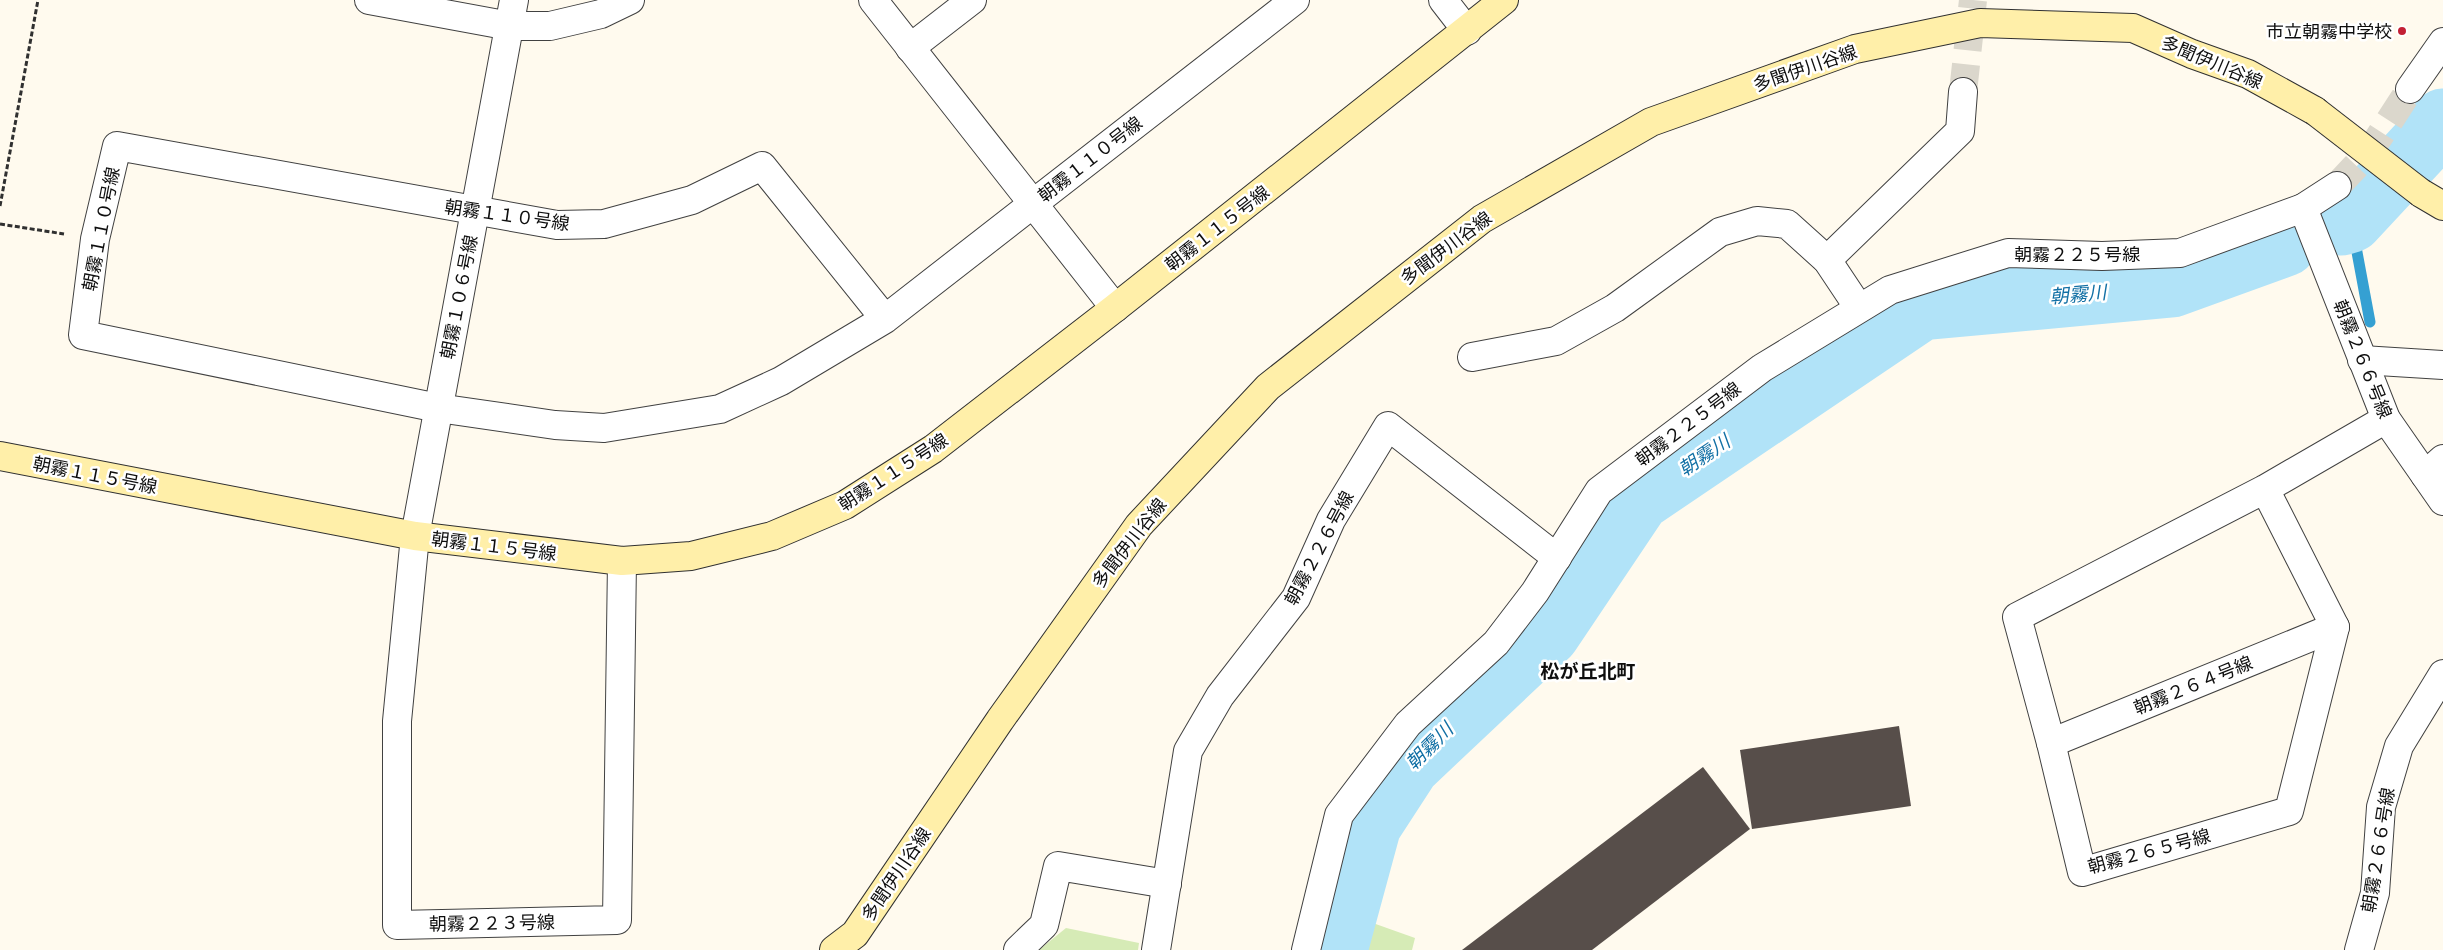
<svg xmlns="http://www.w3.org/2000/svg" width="2443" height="950" font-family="'IBM Plex Serif','Noto Sans JP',serif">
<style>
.green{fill:#d6ebb6}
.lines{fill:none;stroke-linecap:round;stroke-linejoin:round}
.stream{stroke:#35a0d2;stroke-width:11}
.river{stroke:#b1e3f8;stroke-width:65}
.building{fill:#574e4a}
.street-tunnel{stroke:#dbd7cc;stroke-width:28;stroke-dasharray:28 14;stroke-linecap:butt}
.street-casing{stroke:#414141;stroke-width:30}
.secondary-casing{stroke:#303030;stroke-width:30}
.path{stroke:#303030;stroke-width:3;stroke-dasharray:5 2.5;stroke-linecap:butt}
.street{stroke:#fff;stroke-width:28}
.secondary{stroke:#ffefa9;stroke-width:28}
.secondary-bridge-casing{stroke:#303030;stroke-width:30;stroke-linecap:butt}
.secondary-bridge{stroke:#ffefa9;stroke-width:28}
.poi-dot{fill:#c32034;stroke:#fff;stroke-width:2}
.labels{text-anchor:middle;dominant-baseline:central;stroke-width:5;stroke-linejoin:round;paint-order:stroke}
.poi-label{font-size:18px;fill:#0e0e0e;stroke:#fff;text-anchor:end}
.street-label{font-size:18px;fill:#0e0e0e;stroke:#fff}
.water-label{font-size:19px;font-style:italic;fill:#1270a5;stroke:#fff}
.neighbourhood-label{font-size:19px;font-weight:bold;fill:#0e0e0e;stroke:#fff}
</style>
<rect width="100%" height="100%" fill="#fffaee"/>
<g class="green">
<path d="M1356,917l59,21 -3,12h-65z"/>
<path d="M1066,928l73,15 -1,7h-99z"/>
</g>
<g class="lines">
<path class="stream" d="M2351,220l19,102"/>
<g class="river">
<path d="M2341,223l10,-3 92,-99"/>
<path d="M1335,950l34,-125 39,-60 140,-132 90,-134 283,-191 251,-23 113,-41"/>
</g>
</g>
<g class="building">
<path d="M1899,726l12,80 -159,23 -12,-79z"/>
<path d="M1703,767l47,62 -158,121h-130z"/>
</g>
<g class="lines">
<g class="street-tunnel">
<path d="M1963,92l10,-92"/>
<path d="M2337,186l33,-35 40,-62"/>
</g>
<g class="street-casing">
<g id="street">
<path d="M369,0l141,26h40l51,-12 29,-14"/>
<path d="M514,0l-99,536 -18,185v204l220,-5 5,-359"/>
<path d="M873,0l242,308"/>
<path d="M1443,0l24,31"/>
<path d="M910,48l62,-48"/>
<path d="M2410,89l33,-47"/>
<path d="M2303,208l83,211 57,82"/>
<path d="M1827,260l133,-129 3,-39"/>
<path d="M885,319l-123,-153 -70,34 -88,24 -47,1 -440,-79 -22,93 -12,96 355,73 117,17 49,3 116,-19 61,-28 104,-62 410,-319"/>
<path d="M1472,357l84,-16 59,-33 105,-76 37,-11 30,3 40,36 32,48"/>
<path d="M2362,360l81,5"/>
<path d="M2425,475l18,-16"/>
<path d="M2265,489l70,138 -46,184 -207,61 -31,-129 -34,-126 248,-128 121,-70"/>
<path d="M2051,743l284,-116"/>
<path d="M1018,950l26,-25 14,-59 109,18"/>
<path d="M1156,950l32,-199 32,-55 76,-98 35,-78 57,-94 169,132"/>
<path d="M1306,950l33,-135 69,-91 88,-81 39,-51 64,-101 163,-123 128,-78 118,-37 94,3 78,-3 123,-45 34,-22"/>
<path d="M2359,950l16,-57 6,-86 18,-61 44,-72"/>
</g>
</g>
<g class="secondary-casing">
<g id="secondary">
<path d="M2421,193l22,13"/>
<path d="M0,456l415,80 207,25 69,-5 81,-20 73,-31 88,-56 182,-141 389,-308"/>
<path d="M834,950l21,-16 145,-214 139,-195 129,-138 214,-168 169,-97 204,-73 125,-26 153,5 59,26 56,20 67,37"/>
</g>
</g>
<g class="path">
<path d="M0,206l38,-206"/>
<path d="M0,224l64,10"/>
</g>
<use href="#street" class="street"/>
<use href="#secondary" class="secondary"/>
<g class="secondary-bridge-casing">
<path id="secondary-bridge" d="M2315,111l106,82"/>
</g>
<use href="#secondary-bridge" class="secondary-bridge"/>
</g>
<circle class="poi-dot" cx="2402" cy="31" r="5"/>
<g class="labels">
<g class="poi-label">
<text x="2392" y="31">市立朝霧中学校</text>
</g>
<g class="street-label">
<text transform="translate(2212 62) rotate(23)">多聞伊川谷線</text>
<text transform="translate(1805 68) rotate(-19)">多聞伊川谷線</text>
<text transform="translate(1090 159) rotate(-38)">朝霧１１０号線</text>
<text transform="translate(507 215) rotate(8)">朝霧１１０号線</text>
<text transform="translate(1217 228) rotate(-38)">朝霧１１５号線</text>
<text transform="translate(101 229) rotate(-79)">朝霧１１０号線</text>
<text transform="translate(1446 248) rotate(-37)">多聞伊川谷線</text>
<text x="2077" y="254">朝霧２２５号線</text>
<text transform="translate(459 297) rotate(-79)">朝霧１０６号線</text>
<text transform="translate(2363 359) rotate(68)">朝霧２６６号線</text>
<text transform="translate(1688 424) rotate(-37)">朝霧２２５号線</text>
<text transform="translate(893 472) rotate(-33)">朝霧１１５号線</text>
<text transform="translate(95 475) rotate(11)">朝霧１１５号線</text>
<text transform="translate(1129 543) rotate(-52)">多聞伊川谷線</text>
<text transform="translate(494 546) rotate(7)">朝霧１１５号線</text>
<text transform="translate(1319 548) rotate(-62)">朝霧２２６号線</text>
<text transform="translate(2193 685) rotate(-22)">朝霧２６４号線</text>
<text transform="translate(2378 850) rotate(-81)">朝霧２６６号線</text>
<text transform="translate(2149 851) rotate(-15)">朝霧２６５号線</text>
<text transform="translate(896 874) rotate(-56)">多聞伊川谷線</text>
<text transform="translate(492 923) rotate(-1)">朝霧２２３号線</text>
</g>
<g class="water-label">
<text transform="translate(2078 294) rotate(-5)">朝霧川</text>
<text transform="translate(1704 455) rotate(-34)">朝霧川</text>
<text transform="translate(1429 746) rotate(-45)">朝霧川</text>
</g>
<g class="neighbourhood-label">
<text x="1588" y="671">松が丘北町</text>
</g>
</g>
</svg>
